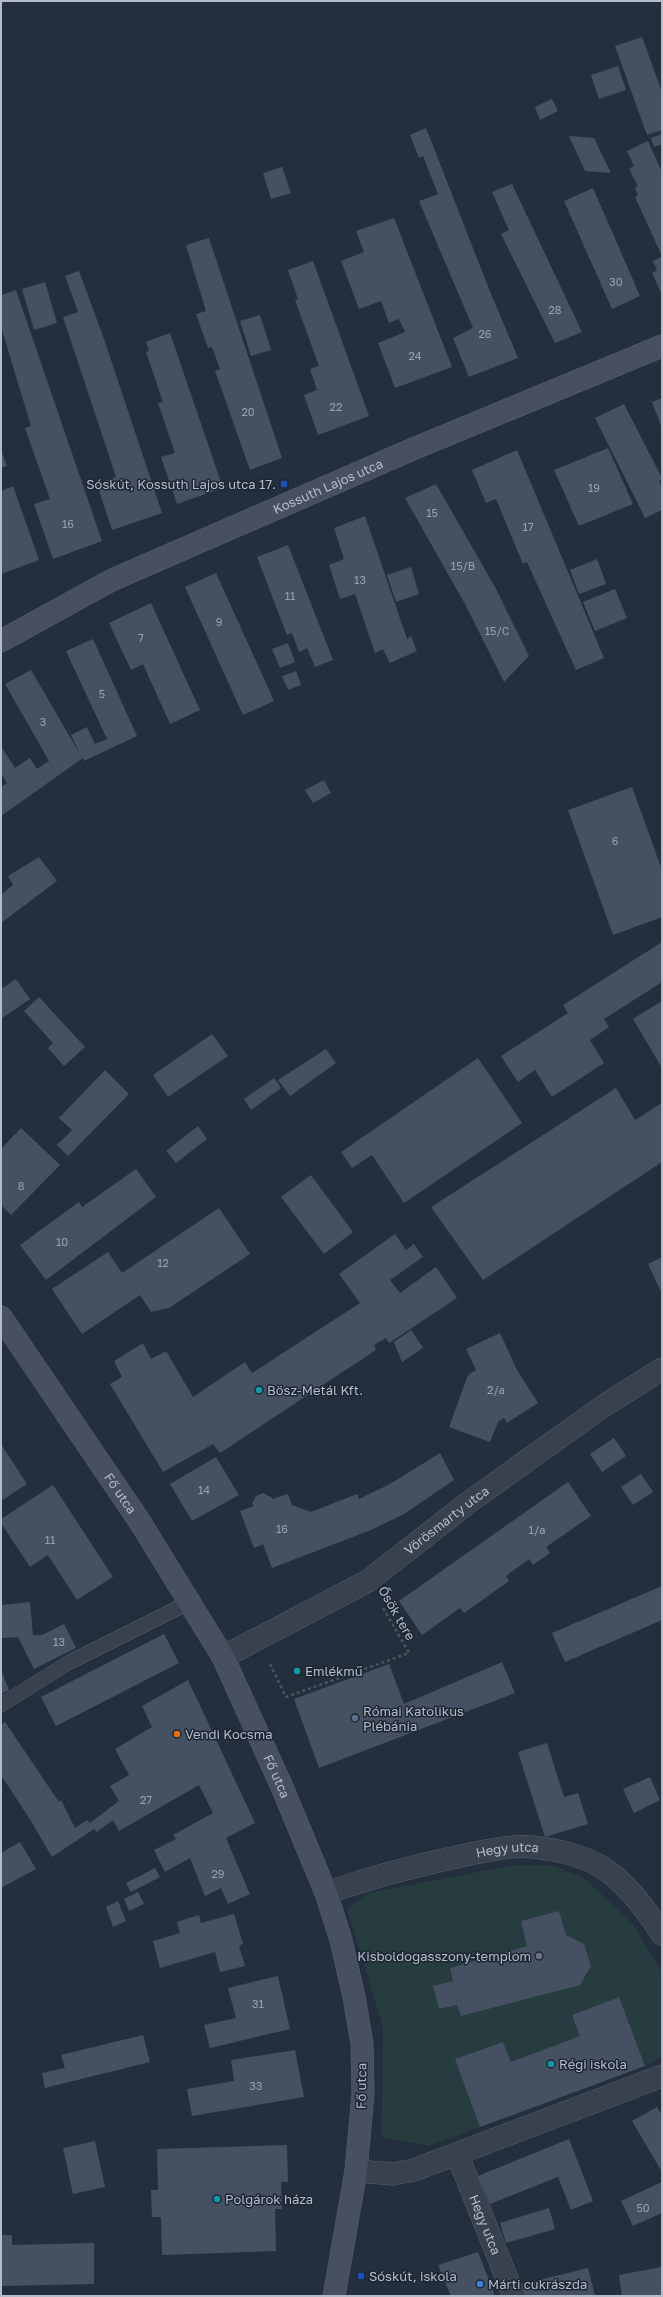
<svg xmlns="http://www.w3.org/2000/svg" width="663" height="2297" font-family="'Golos Text',sans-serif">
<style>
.green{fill:#263c3f}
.building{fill:#455162}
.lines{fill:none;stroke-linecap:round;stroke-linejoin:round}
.lane-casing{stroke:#565f6c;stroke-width:15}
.street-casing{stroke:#565f6c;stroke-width:23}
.secondary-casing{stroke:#565f6c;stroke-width:23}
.path{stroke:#44595c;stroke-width:2.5;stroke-dasharray:3 3;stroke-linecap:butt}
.lane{stroke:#38414e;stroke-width:14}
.street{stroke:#38414e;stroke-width:22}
.secondary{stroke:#465061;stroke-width:22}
.transit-dot{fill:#1a4fb4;stroke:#1d2633;stroke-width:1.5}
.culture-dot{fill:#0f9aa8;stroke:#1d2633;stroke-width:1.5}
.service-dot{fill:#5c6f8a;stroke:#1d2633;stroke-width:1.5}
.food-dot{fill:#e8710a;stroke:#1d2633;stroke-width:1.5}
.worship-dot{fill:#6b7280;stroke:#1d2633;stroke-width:1.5}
.shop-dot{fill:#3f7fe0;stroke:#1d2633;stroke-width:1.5}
.labels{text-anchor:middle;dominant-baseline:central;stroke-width:3;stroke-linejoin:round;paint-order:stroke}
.number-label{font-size:11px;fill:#98a1af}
.poi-label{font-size:13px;fill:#b4bcc9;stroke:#1d2633;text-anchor:start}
.street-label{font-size:13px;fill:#b4bcc9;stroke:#1d2633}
</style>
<rect width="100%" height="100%" fill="#242f3e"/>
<path class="green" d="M515,1865l39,1 30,12 49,46 29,49v83l-17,10 -26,-69 -47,18 8,21 -69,26 -8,-20 -47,17 24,68 -51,19 -47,-9 1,-109 -36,-119 21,-16z"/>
<g class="building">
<path d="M642,37l20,55v38l-15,5 -32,-89z"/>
<path d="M618,66l8,24 -27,9 -8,-24z"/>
<path d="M552,99l6,12 -18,9 -5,-13z"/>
<path d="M426,128l63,161 29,69 -49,19 -16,-39 20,-10 -54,-127 19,-7 -15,-38 -4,2 -9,-23z"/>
<path d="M662,134v10l-8,3 -3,-9z"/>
<path d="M569,136l25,2 17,35 -26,-2z"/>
<path d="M648,141l14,31v84l-27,-59 3,-2 -3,-7 3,-2 -9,-17 5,-3 -7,-15z"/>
<path d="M282,167l9,26 -20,6 -8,-26z"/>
<path d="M512,184l70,148 -27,11 -54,-109 8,-4 -17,-38z"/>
<path d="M593,188l47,108 -28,13 -48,-108z"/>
<path d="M394,218l58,149 -57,21 -17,-45 27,-11 -6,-13 -10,4 -8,-22 -22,8 -18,-48 23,-9 -8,-21z"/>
<path d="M209,238l73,220 -32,12 -35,-99 5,-2 -8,-22 -4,1 -12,-34 10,-3 -20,-66z"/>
<path d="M662,257v38l-10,-22 5,-3 -4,-9z"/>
<path d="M313,261l56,155 -51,19 -14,-40 13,-5 -7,-21 9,-3 -24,-66 3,-1 -10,-29z"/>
<path d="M79,271l25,68 58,174 -50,17 -15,-46 19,-7 -53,-160 15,-5 -13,-36z"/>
<path d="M45,282l12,41 -23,7 -12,-41z"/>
<path d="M16,290l86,251 -49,18 -19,-55 16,-5 -25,-71 6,-2 -30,-99v-32z"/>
<path d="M260,315l11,35 -20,6 -11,-35z"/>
<path d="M170,333l53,155 -46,16 -16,-47 14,-4 -17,-50 5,-1 -17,-50 3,-1 -3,-9z"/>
<path d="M662,398v30l-10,-26z"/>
<path d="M624,404l38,74 -3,3 3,6v23l-17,8 -50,-100z"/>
<path d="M608,448l25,56 -54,22 -25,-56z"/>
<path d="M1,450l6,16 -6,2z"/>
<path d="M517,450l87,208 -28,12 -49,-108 -4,2 -27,-65 -10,4 -14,-33z"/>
<path d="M436,484l59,103 34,69 -25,26 -39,-78 -60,-106z"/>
<path d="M13,486l26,74 -38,14v-83z"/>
<path d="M365,516l42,123 4,-3 6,15 -27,12 -7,-14 -8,4 -20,-59 -15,5 -11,-34 15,-6 -10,-31z"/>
<path d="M288,545l45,115 -18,7 -8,-19 -8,4 -7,-19 -5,2 -30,-78z"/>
<path d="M597,559l9,25 -27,10 -9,-24z"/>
<path d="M411,567l8,27 -23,8 -9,-27z"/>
<path d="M216,573l58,128 -31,14 -58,-128z"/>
<path d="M615,589l12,29 -32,13 -12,-29z"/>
<path d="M151,603l49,107 -30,14 -27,-60 -12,6 -22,-47z"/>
<path d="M93,639l44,97 -53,25 -1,-3 -82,58v-29l6,-4 -6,-9v-28l14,22 15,-10 7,11 12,-8 -44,-77 26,-14 50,86 -10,-21 16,-8 8,17 12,-5 -41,-88z"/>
<path d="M288,643l7,19 -15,6 -8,-19z"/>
<path d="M296,671l5,14 -13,5 -6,-14z"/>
<path d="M324,780l7,13 -18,10 -8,-13z"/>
<path d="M632,787l30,83v47l-49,18 -45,-125z"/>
<path d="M39,857l18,24 -56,42v-28l12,-10 -5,-9z"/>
<path d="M662,942v40l-58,37 5,8 -19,13 14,23 -52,34 -17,-27 -17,12 -17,-26 67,-43 -5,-8z"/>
<path d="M16,979l14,20 -29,20v-30z"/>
<path d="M39,997l46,50 -21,19 -16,-18 5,-5 -29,-32z"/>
<path d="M662,1001v67l-29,-49z"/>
<path d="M212,1034l16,22 -60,41 -15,-22z"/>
<path d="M326,1049l10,14 -46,33 -12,-16z"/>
<path d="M478,1058l44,65 -118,80 -32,-48 -20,13 -11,-16z"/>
<path d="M105,1070l24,24 -61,62 -11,-11 15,-15 -13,-12z"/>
<path d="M274,1078l7,10 -30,22 -7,-11z"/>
<path d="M616,1088l19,32 27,-17v59l-179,118 -52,-73z"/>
<path d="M198,1126l9,13 -31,24 -10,-12z"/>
<path d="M21,1128l39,37 -49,50 -10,-10v-56z"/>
<path d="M136,1169l20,28 -110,83 -26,-35 59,-43 3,5z"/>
<path d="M311,1175l42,57 -29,22 -43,-57z"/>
<path d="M219,1208l31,46 -81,54 -18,4 -11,-17 -58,39 -30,-45 56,-37 14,21z"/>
<path d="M395,1234l11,16 8,-6 9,13 -33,23 10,13 36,-26 21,31 -68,45 -3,-5 -12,7 2,5 -156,103 -7,-9 -50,28 -53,-88 12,-7 -8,-16 29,-18 8,16 15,-8 27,46 52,-35 7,11 108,-70 -21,-29z"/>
<path d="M662,1257v37l-14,-30z"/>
<path d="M411,1330l12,18 -21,14 -8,-20z"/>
<path d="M500,1333l17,37 21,33 -31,20 -3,-5 -6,4 -8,20 -41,-15 19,-52 8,-5 -10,-21z"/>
<path d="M614,1438l12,18 -24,16 -12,-18z"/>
<path d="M1,1444l26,40 -26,17z"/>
<path d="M440,1453l14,27 -50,34 -33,16 -99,38 -9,-24 -9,4 -14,-37 14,-5 -2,-2 4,-8 7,-3 8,4 1,2 16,-5 4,11 19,7 46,-18 2,5 31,-15z"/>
<path d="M216,1457l23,38 -47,26 -22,-37z"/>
<path d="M641,1474l12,18 -20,13 -12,-18z"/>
<path d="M568,1482l23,34 -45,31 4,6 -17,12 -4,-6 -23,17 3,5 -45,32 -4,-5 -38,27 -23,-34z"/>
<path d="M53,1485l60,92 -36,23 -29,-45 -18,12 -29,-44v-4z"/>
<path d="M662,1586v34l-97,42 -13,-29z"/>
<path d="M30,1602l3,33h9l22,-11 12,24 -42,21 -16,-32 -17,1v-33z"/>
<path d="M164,1634l15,29 -123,63 -15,-29z"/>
<path d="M502,1662l13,31 -196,75 -25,-69 95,-35 15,40z"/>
<path d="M1,1670l8,20 -8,4z"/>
<path d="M188,1680l67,143 -29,15 24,56 -22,10 -7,-16 -16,8 -15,-38 -25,14 -11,-22 22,-11 -3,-4 40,-22 -14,-28 -80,46 -6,-11 -16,12 -3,-3 -42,28 -21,-36 -30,-46v-50l4,-3 54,80 2,-2 14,28 12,-8 3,3 29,-22 -9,-15 19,-11 -14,-26 37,-22 -10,-21z"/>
<path d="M547,1743l17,54 14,-4 10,31 -43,13 -27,-85z"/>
<path d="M650,1777l10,23 -26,13 -11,-24z"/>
<path d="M20,1842l16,27 -35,19v-35z"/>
<path d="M155,1868l5,9 -29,15 -5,-9z"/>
<path d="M138,1892l6,12 -15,7 -5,-12z"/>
<path d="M118,1901l8,20 -13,6 -7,-20z"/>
<path d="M559,1911l7,24 18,9 7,22 -11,19 -119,31 -4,-11 -18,4 -6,-23 20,-5 -3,-13 77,-22 -6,-25z"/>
<path d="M234,1914l9,30 -4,2 6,20 -25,6 -5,-20 -55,16 -7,-27 27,-8 -3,-11 22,-7 2,8z"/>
<path d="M278,1976l12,53 -80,19 -6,-23 32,-7 -8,-30z"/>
<path d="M619,1997l26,69 -165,61 -25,-68 48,-17 8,20 69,-26 -8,-21z"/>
<path d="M143,2035l7,27 -105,26 -3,-15 23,-5 -4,-13z"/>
<path d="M295,2050l9,47 -112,19 -5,-27 47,-8 -3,-21z"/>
<path d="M657,2107l5,8v57l-30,-51z"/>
<path d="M569,2139l24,62 -22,9 -13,-33 -68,27 -12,-28z"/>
<path d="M95,2141l10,46 -32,7 -10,-46z"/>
<path d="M287,2145l1,37h-7l1,27h-7l1,42 -114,4 -1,-38h-9l-1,-27h7l-1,-41z"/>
<path d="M662,2182v31l-29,13 -12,-25z"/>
<path d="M549,2208l6,21 -49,14 -6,-20z"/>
<path d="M1,2235h11v10l82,-2v41l-93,2z"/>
<path d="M478,2252l17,44h-44l-13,-31z"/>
<path d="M662,2267v29h-40l-3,-21z"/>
<path d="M588,2268l7,28h-70l-3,-12z"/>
</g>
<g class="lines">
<g class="lane-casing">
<path id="lane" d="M1,1705l67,-42 122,-61"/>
</g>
<g class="street-casing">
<g id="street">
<path id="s1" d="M223,1657l145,-76 101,-79 136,-97 57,-36"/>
<path id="s2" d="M326,1893c46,-16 87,-27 135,-37 24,-5 48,-11 72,-9 21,2 47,8 65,18 26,14 48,44 64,69"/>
<path id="s3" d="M457,2154l57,142"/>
<path d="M356,2171l37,3 21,-4 248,-94"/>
</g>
</g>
<g class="secondary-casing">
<g id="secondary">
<path id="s4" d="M1,641l111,-61 301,-131 249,-103"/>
<path id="s5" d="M1,1317l139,205 83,135 59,130 44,106 15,47 13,57 8,47 1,49 -7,78 -22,125"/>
</g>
</g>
<path class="path" d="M270,1664l16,33 123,-44 -27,-47"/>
<use href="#lane" class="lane"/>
<use href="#street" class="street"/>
<use href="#secondary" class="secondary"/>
</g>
<g class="transit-dot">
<rect x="280" y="480" width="8" height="8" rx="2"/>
<rect x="357" y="2272" width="8" height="8" rx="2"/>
</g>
<g class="culture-dot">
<circle cx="259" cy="1390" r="4"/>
<circle cx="297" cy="1671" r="4"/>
<circle cx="551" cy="2064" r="4"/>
<circle cx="217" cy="2199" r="4"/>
</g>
<circle class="service-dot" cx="355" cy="1718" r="4"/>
<circle class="food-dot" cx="177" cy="1734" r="4"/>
<circle class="worship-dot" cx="539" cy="1956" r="4"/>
<circle class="shop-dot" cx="480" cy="2284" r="4"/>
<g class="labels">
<g class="number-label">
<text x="616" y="281">30</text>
<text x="555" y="309">28</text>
<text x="485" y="333">26</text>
<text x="415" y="355">24</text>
<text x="336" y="406">22</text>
<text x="248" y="411">20</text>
<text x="594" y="487">19</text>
<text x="432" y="512">15</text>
<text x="68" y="523">16</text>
<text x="528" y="526">17</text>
<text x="463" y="565">15/B</text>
<text x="360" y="579">13</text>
<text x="290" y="595">11</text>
<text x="219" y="621">9</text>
<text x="497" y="630">15/C</text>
<text x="141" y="637">7</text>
<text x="102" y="693">5</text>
<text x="43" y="721">3</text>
<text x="615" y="840">6</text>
<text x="21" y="1185">8</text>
<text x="62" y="1241">10</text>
<text x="163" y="1262">12</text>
<text x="496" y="1389">2/a</text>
<text x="204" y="1489">14</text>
<text x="282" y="1528">16</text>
<text x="537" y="1529">1/a</text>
<text x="50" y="1539">11</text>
<text x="59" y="1641">13</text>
<text x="146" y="1799">27</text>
<text x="218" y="1873">29</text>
<text x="258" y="2003">31</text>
<text x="256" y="2085">33</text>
<text x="643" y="2207">50</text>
</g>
<g class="poi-label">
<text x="276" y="484" text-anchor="end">Sóskút, Kossuth Lajos utca 17.</text>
<text x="267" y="1390">Bösz-Metál Kft.</text>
<text x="305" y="1671">Emlékmű</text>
<text x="363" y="1711">Római Katolikus<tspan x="363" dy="15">Plébánia</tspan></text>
<text x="185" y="1734">Vendi Kocsma</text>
<text x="531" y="1956" text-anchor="end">Kisboldogasszony-templom</text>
<text x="559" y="2064">Régi iskola</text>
<text x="225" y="2199">Polgárok háza</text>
<text x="369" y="2276">Sóskút, iskola</text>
<text x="488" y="2284">Márti cukrászda</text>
</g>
<g class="street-label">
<text stroke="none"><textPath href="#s4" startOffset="362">Kossuth Lajos utca</textPath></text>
<text stroke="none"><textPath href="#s5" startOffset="213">Fő utca</textPath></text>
<text stroke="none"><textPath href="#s1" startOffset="263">Vörösmarty utca</textPath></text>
<text transform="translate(397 1613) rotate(60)">Ősök tere</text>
<text stroke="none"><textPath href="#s5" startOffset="537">Fő utca</textPath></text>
<text stroke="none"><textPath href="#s2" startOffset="187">Hegy utca</textPath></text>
<text transform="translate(361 2086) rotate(-89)">Fő utca</text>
<text stroke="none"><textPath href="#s3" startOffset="76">Hegy utca</textPath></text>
</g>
</g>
<rect width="663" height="2297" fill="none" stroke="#b4bcc9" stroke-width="4"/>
</svg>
